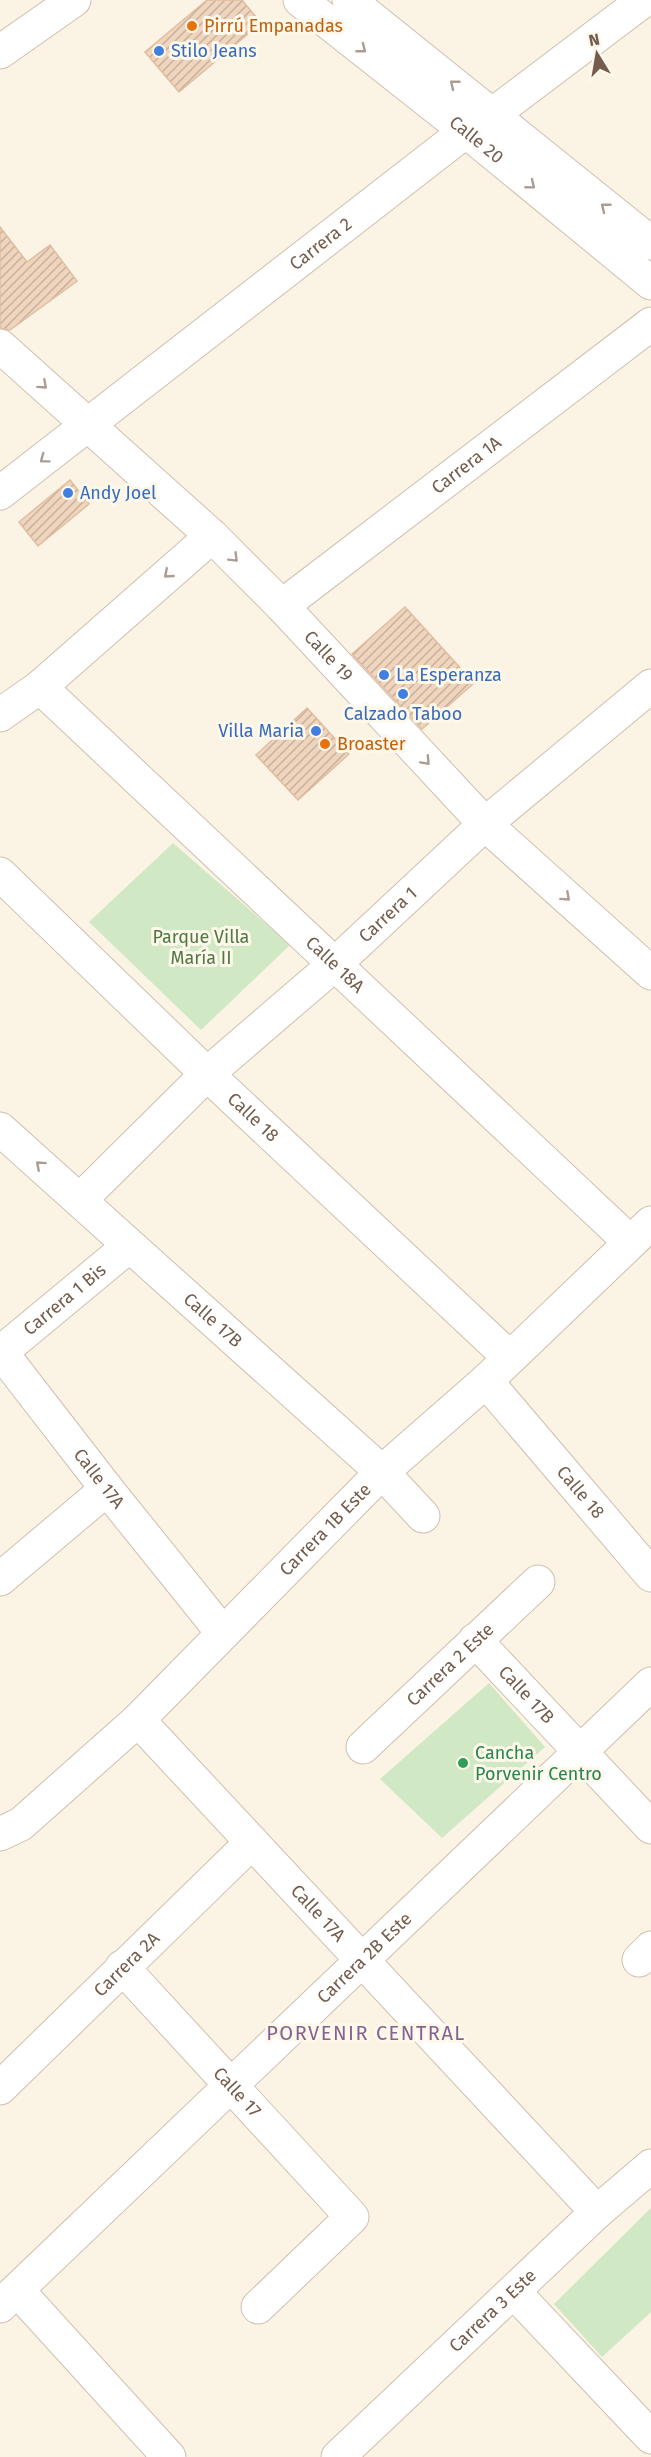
<svg xmlns="http://www.w3.org/2000/svg" width="651" height="2457" font-family="'Fira Sans',sans-serif">
<style>
.green{fill:#d0e8c4}
.building{fill:url(#building-hatch);stroke:#e2bd9f;stroke-width:1.5}
.lines{fill:none;stroke-linecap:round;stroke-linejoin:round}
.street-casing{stroke:#cfbfaf;stroke-width:35}
.secondary-casing{stroke:#d1bfac;stroke-width:35}
.street{stroke:#fff;stroke-width:33}
.secondary{stroke:#fff;stroke-width:33}
.oneway{stroke:#ab9d93}
.food-dot{fill:#e8710a;stroke:#fef8eb;stroke-width:2}
.shop-dot{fill:#3f7fe0;stroke:#fef8eb;stroke-width:2}
.leisure-dot{fill:#2e9e5b;stroke:#fef8eb;stroke-width:2}
.labels{text-anchor:middle;dominant-baseline:central;stroke-width:6;stroke-linejoin:round;paint-order:stroke}
.food-label{font-size:18px;fill:#c56008;stroke:#fef8eb;text-anchor:start}
.shop-label{font-size:18px;fill:#366cbe;stroke:#fef8eb;text-anchor:start}
.street-label{font-size:18px;fill:#735c4b;stroke:#fef8eb}
.park-label{font-size:18px;fill:#507843;stroke:#fef8eb}
.leisure-label{font-size:18px;fill:#27864d;stroke:#fef8eb;text-anchor:start}
.neighbourhood-label{font-size:20px;letter-spacing:1.5px;fill:#846390;stroke:#fef8eb}
</style>
<defs>
<pattern id="building-hatch" width="6" height="6" patternUnits="userSpaceOnUse" patternTransform="scale(1.5)"><rect width="6" height="6" fill="#f0d5be"/><path d="M-1 1l2-2M0 6l6-6M5 7l2-2" fill="none" stroke="#c7b09c"/></pattern>
</defs>
<rect width="100%" height="100%" fill="#fbf4e5"/>
<g class="green">
<path d="M173,843l117,102 -89,85 -112,-108z"/>
<path d="M489,1683l56,64 -103,91 -62,-59z"/>
<path d="M651,2208v104l-49,45 -48,-53z"/>
</g>
<g class="building">
<path d="M207,0h35l19,23 -82,69 -34,-40z"/>
<path d="M0,227l27,35 23,-17 27,36 -67,49 -10,-2z"/>
<path d="M70,480l19,24 -51,42 -19,-24z"/>
<path d="M405,607l69,76 -52,46 -70,-75z"/>
<path d="M307,708l42,46 -51,46 -42,-45z"/>
</g>
<g class="lines">
<g class="street-casing">
<g id="street">
<path id="s1" d="M300,0l166,131 185,152"/>
<path d="M349,0l302,243"/>
<path id="s2" d="M0,346l212,190 70,70 203,218 166,149"/>
<path id="s3" d="M0,493l466,-362 26,-16 152,-115"/>
<path id="s4" d="M282,606l369,-282"/>
<path id="s5" d="M40,687l590,555"/>
<path d="M0,715l40,-28 172,-151"/>
<path id="s6" d="M0,874l207,200 303,284"/>
<path id="s7" d="M0,1129l382,343 41,44"/>
<path id="s8" d="M80,1200l127,-126 128,-110 150,-140 166,-138"/>
<path id="s9" d="M1,1352l106,137 115,143"/>
<path id="s10" d="M0,1353l129,-107"/>
<path id="s11" d="M486,1381l165,194"/>
<path d="M0,1579l107,-90"/>
<path id="s12" d="M475,1640l176,187"/>
<path id="s13" d="M138,1720l459,492"/>
<path id="s14" d="M363,1747l175,-165"/>
<path id="s15" d="M0,1834l21,-10 117,-104 244,-248 104,-91 165,-158"/>
<path d="M639,1960l12,-12"/>
<path id="s16" d="M122,1967l230,250 -94,90"/>
<path id="s17" d="M0,2088l252,-246"/>
<path d="M18,2291l151,166"/>
<path d="M514,2292l137,145"/>
<path id="s18" d="M0,2306l651,-622"/>
<path id="s19" d="M338,2457l259,-245 54,-46"/>
</g>
</g>
<g class="secondary-casing">
<path id="secondary" d="M0,52l74,-52"/>
</g>
<use href="#street" class="street"/>
<use href="#secondary" class="secondary"/>
</g>
<defs><path id="oneway-chevron" d="M-2-3.5L2.5 0L-2 3.5" fill="none" stroke-width="1.6" stroke-linecap="round" stroke-linejoin="round" transform="scale(1.5)"/></defs>
<g class="oneway">
<use href="#oneway-chevron" transform="translate(362 49) rotate(38)"/>
<use href="#oneway-chevron" transform="translate(454 84) rotate(-141)"/>
<use href="#oneway-chevron" transform="translate(531 185) rotate(39)"/>
<use href="#oneway-chevron" transform="translate(605 207) rotate(-141)"/>
<use href="#oneway-chevron" transform="translate(43 385) rotate(42)"/>
<use href="#oneway-chevron" transform="translate(44 459) rotate(143)"/>
<use href="#oneway-chevron" transform="translate(234 558) rotate(45)"/>
<use href="#oneway-chevron" transform="translate(168 574) rotate(139)"/>
<use href="#oneway-chevron" transform="translate(426 761) rotate(47)"/>
<use href="#oneway-chevron" transform="translate(566 897) rotate(42)"/>
<use href="#oneway-chevron" transform="translate(40 1165) rotate(-138)"/>
</g>
<g class="food-dot">
<circle cx="192" cy="26" r="6"/>
<circle cx="325" cy="744" r="6"/>
</g>
<g class="shop-dot">
<circle cx="159" cy="51" r="6"/>
<circle cx="68" cy="493" r="6"/>
<circle cx="384" cy="675" r="6"/>
<circle cx="403" cy="694" r="6"/>
<circle cx="316" cy="731" r="6"/>
</g>
<circle class="leisure-dot" cx="463" cy="1763" r="6"/>
<g class="labels">
<g class="food-label">
<text x="204" y="26">Pirrú Empanadas</text>
<text x="337" y="744">Broaster</text>
</g>
<g class="shop-label">
<text x="171" y="51">Stilo Jeans</text>
<text x="80" y="493">Andy Joel</text>
<text x="396" y="675">La Esperanza</text>
<text x="403" y="714" text-anchor="middle">Calzado Taboo</text>
<text x="304" y="731" text-anchor="end">Villa Maria</text>
</g>
<g class="street-label">
<text stroke="none"><textPath href="#s1" startOffset="225">Calle 20</textPath></text>
<text stroke="none"><textPath href="#s3" startOffset="406">Carrera 2</textPath></text>
<text stroke="none"><textPath href="#s4" startOffset="232">Carrera 1A</textPath></text>
<text stroke="none"><textPath href="#s2" startOffset="452">Calle 19</textPath></text>
<text stroke="none"><textPath href="#s8" startOffset="420">Carrera 1</textPath></text>
<text stroke="none"><textPath href="#s5" startOffset="405">Calle 18A</textPath></text>
<text stroke="none"><textPath href="#s6" startOffset="351">Calle 18</textPath></text>
<text stroke="none"><textPath href="#s10" startOffset="84">Carrera 1 Bis</textPath></text>
<text stroke="none"><textPath href="#s7" startOffset="286">Calle 17B</textPath></text>
<text stroke="none"><textPath href="#s9" startOffset="160">Calle 17A</textPath></text>
<text stroke="none"><textPath href="#s11" startOffset="146">Calle 18</textPath></text>
<text stroke="none"><textPath href="#s15" startOffset="447">Carrera 1B Este</textPath></text>
<text stroke="none"><textPath href="#s14" startOffset="120">Carrera 2 Este</textPath></text>
<text stroke="none"><textPath href="#s12" startOffset="75">Calle 17B</textPath></text>
<text stroke="none"><textPath href="#s13" startOffset="264">Calle 17A</textPath></text>
<text stroke="none"><textPath href="#s18" startOffset="504">Carrera 2B Este</textPath></text>
<text stroke="none"><textPath href="#s17" startOffset="177">Carrera 2A</textPath></text>
<text stroke="none"><textPath href="#s16" startOffset="170">Calle 17</textPath></text>
<text stroke="none"><textPath href="#s19" startOffset="213">Carrera 3 Este</textPath></text>
</g>
<g class="park-label">
<text x="201" y="937">Parque Villa<tspan x="201" dy="21">María II</tspan></text>
</g>
<g class="leisure-label">
<text x="475" y="1753">Cancha<tspan x="475" dy="21">Porvenir Centro</tspan></text>
</g>
<g class="neighbourhood-label">
<text x="366" y="2033">PORVENIR CENTRAL</text>
</g>
</g>
<g transform="translate(597 54) rotate(349)" stroke="#fef8eb" stroke-width="4.5" paint-order="stroke">
<path d="M0-4.5L10 22L0 15L-10 22Z" fill="#735c4b"/>
<text y="-9" font-size="16" font-weight="bold" text-anchor="middle" fill="#735c4b">N</text>
</g>
</svg>
